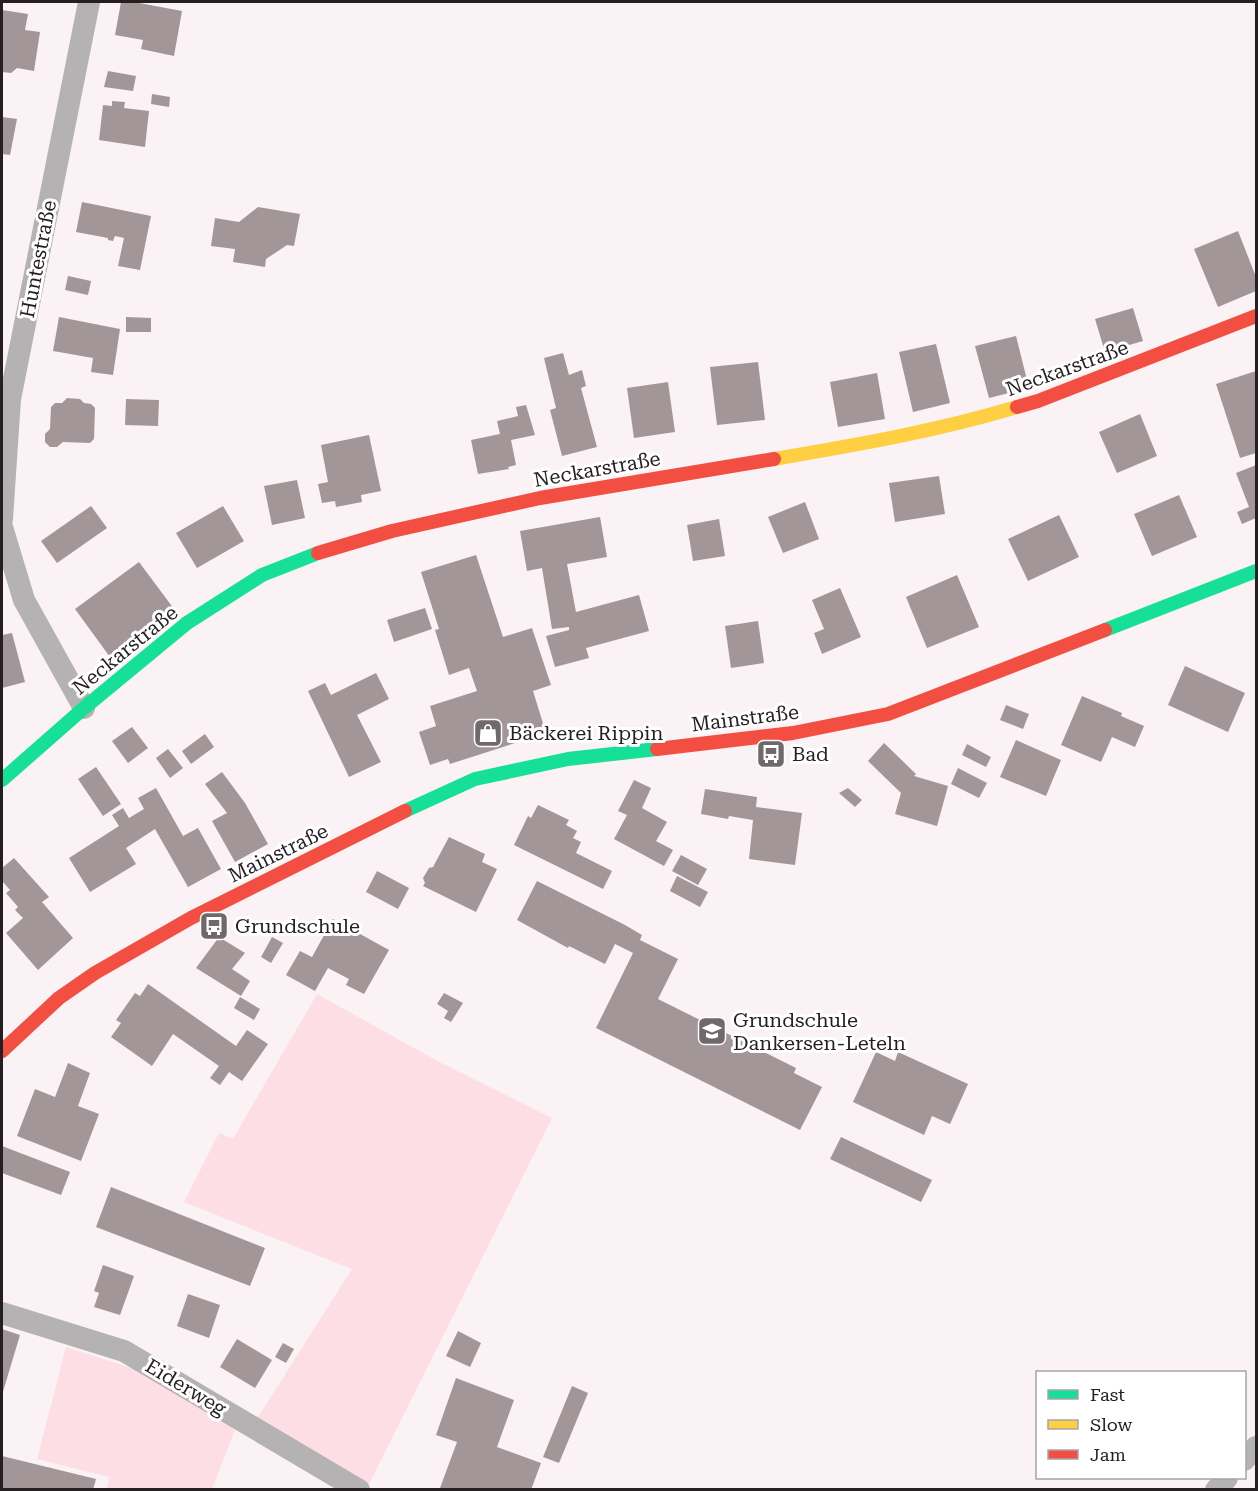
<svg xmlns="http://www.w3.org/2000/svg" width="1258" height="1491" font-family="'Roboto Serif',serif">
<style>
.green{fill:#fcdee4}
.building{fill:#a39699}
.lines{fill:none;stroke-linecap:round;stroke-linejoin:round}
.street{stroke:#b5b2b3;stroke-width:22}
.fast{stroke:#16e098;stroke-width:14}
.slow{stroke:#ffcf43;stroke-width:14}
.jam{stroke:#f24e42;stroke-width:14}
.labels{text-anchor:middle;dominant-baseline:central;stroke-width:6;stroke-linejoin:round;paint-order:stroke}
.street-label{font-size:20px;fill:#261f21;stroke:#fff}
.poi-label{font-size:20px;fill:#261f21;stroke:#fff;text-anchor:start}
</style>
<rect width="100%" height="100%" fill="#faf2f4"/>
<g class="green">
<path d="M317,994l124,69 111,55 -184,368 -113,-64 97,-153 -168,-67 35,-69 14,6z"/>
<path d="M66,1347l68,22 102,58 -24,62h-105l2,-12 -72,-18z"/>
</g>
<g class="building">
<path d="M121,2h13l48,9 -8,45 -33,-7 2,-9 -28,-5z"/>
<path d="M2,10l26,4 -3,16 15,2 -6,39 -17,-3 -6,5 -9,-1z"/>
<path d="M108,71l28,5 -3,15 -29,-4z"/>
<path d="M152,94l18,3 -1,10 -18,-3z"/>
<path d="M112,101l13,1 -1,6 25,3 -4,36 -46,-7 4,-35 9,1z"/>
<path d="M2,117l15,2 -7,36 -8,-1z"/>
<path d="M82,202l69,14 -11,54 -22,-4 6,-28 -9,-2 -2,5 -5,-1v-2l-32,-6z"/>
<path d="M258,207l42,7 -6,32 -7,-1 -21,14 -1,8 -32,-5 2,-13 -24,-3 4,-28 24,4z"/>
<path d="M1238,231l18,46v14l-38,16 -24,-58z"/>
<path d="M68,276l23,5 -3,14 -23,-5z"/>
<path d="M1133,308l10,33 -38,11 -10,-33z"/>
<path d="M59,317l61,12 -7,46 -22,-3 2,-14 -40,-7z"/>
<path d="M126,317l25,1v14h-25z"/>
<path d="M1016,336l13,52 -40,10 -14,-52z"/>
<path d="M936,344l14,59 -37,9 -14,-60z"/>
<path d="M563,353l6,22 13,-5 4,16 -5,2 16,59 -35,9 -12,-46 6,-2 -12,-50z"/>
<path d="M758,362l7,58 -48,5 -7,-58z"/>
<path d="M1256,371v82l-16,5 -24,-74z"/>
<path d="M877,373l8,46 -47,8 -8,-45z"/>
<path d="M668,382l7,50 -41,6 -7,-50z"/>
<path d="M67,398l13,1 4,4 7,1 4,4 -1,31 -4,4 -27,-1 -6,5h-7l-5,-5v-8l5,-5 1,-22 4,-4h7z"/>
<path d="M126,399l33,1 -1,26 -33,-1z"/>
<path d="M526,405l9,30 -24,5 5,25 -8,2 1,2 -31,5 -7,-34 29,-6 -3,-13 21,-5 -2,-9z"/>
<path d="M1140,414l17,42 -40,17 -18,-41z"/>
<path d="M369,435l12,56 -20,4 1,7 -26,5 -1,-6 -13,2 -4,-19 10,-2 -7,-37z"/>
<path d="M1256,465v53l-14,6 -5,-12 12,-5 -13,-34z"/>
<path d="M939,476l6,38 -50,8 -6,-39z"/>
<path d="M297,480l8,38 -33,7 -8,-39z"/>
<path d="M1179,495l18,42 -45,19 -18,-42z"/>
<path d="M805,502l14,37 -36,14 -15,-36z"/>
<path d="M91,506l16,22 -50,35 -16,-22z"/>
<path d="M223,506l21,35 -47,27 -21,-35z"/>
<path d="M1059,515l20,42 -51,24 -20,-42z"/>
<path d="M600,517l7,40 -40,7 9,48 63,-17 10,36 -63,17 3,10 -34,9 -9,-31 23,-6v-3l-17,2 -10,-61 -15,3 -7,-40z"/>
<path d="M719,519l6,37 -32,5 -6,-36z"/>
<path d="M476,555l27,82 29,-9 19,57 -18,6 13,42 -96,31 -2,-5 -18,6 -11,-33 17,-6 -6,-20 47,-15 -8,-23 -20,7 -14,-45 4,-1 -18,-57z"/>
<path d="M139,562l35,47 -64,48 -35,-48z"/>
<path d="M957,575l22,52 -52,21 -21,-51z"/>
<path d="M840,588l21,49 -39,17 -8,-21 10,-4 -12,-29z"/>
<path d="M425,608l7,21 -38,13 -7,-22z"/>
<path d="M758,621l6,42 -33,5 -6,-42z"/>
<path d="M12,633l13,49 -23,6v-53z"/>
<path d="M1185,666l60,27 -17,39 -60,-27z"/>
<path d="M376,673l13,26 -32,16 24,47 -32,15 -41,-86 17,-8 6,12z"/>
<path d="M1082,696l40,17 -1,3 23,10 -9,21 -23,-10 -11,25 -40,-17z"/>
<path d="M1006,705l23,9 -6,15 -23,-9z"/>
<path d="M132,727l16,21 -20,15 -16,-22z"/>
<path d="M205,734l9,13 -23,17 -9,-13z"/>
<path d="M1016,740l45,20 -15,36 -46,-19z"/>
<path d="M884,743l32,31 -2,2 34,10 -11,40 -42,-12 6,-21 -33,-32z"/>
<path d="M967,744l24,13 -5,10 -24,-12z"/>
<path d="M168,749l15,19 -13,10 -14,-20z"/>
<path d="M96,767l25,37 -18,12 -25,-37z"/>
<path d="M958,768l29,15 -8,15 -28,-14z"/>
<path d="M222,772l23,31 23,41 -33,18 -23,-41 15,-8 -22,-29z"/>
<path d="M634,780l17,8 -9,20 25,14 -11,19 17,9 -9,16 -50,-27 13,-24 -9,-4z"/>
<path d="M156,788l27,48 15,-8 23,41 -33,18 -33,-58 -29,19 10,16 -46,28 -21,-34 50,-32 -7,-11 11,-7 6,10 15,-9 -6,-11z"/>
<path d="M848,788l14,12 -7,7 -16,-14z"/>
<path d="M705,789l52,8 -1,10 46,6 -7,52 -46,-6 4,-39 -24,-4 -1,3 -27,-5z"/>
<path d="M538,805l31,15 -3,5 11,6 -4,7 8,4 -5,11 36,18 -9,18 -89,-44 14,-29 3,2z"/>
<path d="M449,837l36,17 -3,8 15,7 -21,43 -53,-26 2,-3 -2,-5 6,-10 4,-1z"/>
<path d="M681,855l26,14 -9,16 -26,-14z"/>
<path d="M14,858l35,39 -7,5 31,36 -35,32 -32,-37 17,-15 -8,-8 3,-3 -12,-14 4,-3 -8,-9v-13z"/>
<path d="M377,871l32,17 -11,21 -32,-17z"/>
<path d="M677,876l31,16 -8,15 -30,-16z"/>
<path d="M537,881l88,44 17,10 -2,5 38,19 -20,40 138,69 -2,5 28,14 -22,43 -204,-102 37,-75 -18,-9 -10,20 -36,-18 -1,2 -51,-28z"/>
<path d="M333,919l56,31 -25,44 -18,-9 3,-6 -21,-11 -13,23 -29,-16 14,-24 12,6z"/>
<path d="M219,937l26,16 -13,16 18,12 -9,15 -45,-28z"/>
<path d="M272,937l11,6 -12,20 -10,-6z"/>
<path d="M148,984l88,62 11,-16 21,14 -26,37 -13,-9 -9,13 -10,-7 9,-12 -46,-32 -21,32 -41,-29 10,-14 -5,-3 19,-27 5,3z"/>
<path d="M444,993l19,10 -12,19 -7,-4 4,-7 -11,-7z"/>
<path d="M240,997l20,12 -6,11 -20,-12z"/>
<path d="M876,1052l19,9 3,-9 70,32 -18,40 -18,-8 -8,19 -71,-33z"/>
<path d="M68,1063l22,10 -12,33 21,8 -18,47 -64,-25 18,-47 20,8z"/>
<path d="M841,1137l91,43 -11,22 -91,-43z"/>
<path d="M2,1146l68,26 -9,23 -59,-22z"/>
<path d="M111,1187l154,61 -15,38 -154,-59z"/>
<path d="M103,1265l31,11 -14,39 -26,-8 5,-14 -5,-2z"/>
<path d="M188,1294l32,11 -11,33 -32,-12z"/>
<path d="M2,1329l18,6 -18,60z"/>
<path d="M458,1331l23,12 -11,24 -24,-11z"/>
<path d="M237,1339l35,21 -17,28 -35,-21z"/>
<path d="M283,1343l11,6 -8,14 -11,-6z"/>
<path d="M456,1378l58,22 -17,47 44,16 -10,27 -91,-2 17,-46 -21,-7z"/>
<path d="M572,1386l16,7 -29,70 -16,-6z"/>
<path d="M2,1456l94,23 -3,11h-91z"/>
</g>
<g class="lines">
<g class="street">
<path d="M2,519l8,-120 79,-397"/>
<path d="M2,527l22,73 60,108"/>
<path d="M2,1313l122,38 235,139"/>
<path d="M1244,1460l12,-13"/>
<path d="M1216,1490l11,-12"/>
</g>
<g class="fast">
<path d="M1105,630l151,-59"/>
<path d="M2,780l82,-72 103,-85 75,-48 56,-22"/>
<path d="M405,811l70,-32 93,-20 89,-10"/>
</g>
<path class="slow" d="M774,459c82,-14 163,-28 243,-52"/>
<g class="jam">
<path d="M1017,407l21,-6 218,-85"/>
<path d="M318,553l74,-22 148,-33 234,-39"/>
<path d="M657,749l136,-16 95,-19 217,-84"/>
<path d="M2,1051l57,-53 36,-25 96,-55 214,-107"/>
</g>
</g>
<defs>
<g id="shop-square" transform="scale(1.5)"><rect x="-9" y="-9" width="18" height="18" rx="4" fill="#70696b" stroke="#fff"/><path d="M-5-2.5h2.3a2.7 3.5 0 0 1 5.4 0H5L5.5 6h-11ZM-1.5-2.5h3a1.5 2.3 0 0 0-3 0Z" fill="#fff"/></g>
<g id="bus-square" transform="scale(1.5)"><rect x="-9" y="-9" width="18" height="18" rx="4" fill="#70696b" stroke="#fff"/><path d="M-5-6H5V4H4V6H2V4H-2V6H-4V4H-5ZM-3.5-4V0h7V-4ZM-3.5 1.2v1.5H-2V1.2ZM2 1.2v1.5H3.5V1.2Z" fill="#fff"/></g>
<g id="school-square" transform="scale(1.5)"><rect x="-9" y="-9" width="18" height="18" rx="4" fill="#70696b" stroke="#fff"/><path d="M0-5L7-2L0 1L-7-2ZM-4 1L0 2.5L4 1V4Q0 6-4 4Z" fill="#fff"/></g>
</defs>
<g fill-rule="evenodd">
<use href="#shop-square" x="488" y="733"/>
<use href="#bus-square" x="771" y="754"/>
<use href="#bus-square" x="214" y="926"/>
<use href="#school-square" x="712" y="1031"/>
</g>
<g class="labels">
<g class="street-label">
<text transform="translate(38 259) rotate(-79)">Huntestraße</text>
<text transform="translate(1067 368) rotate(-20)">Neckarstraße</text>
<text transform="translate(597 469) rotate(-10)">Neckarstraße</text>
<text transform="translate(125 650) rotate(-39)">Neckarstraße</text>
<text transform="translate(745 718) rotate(-7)">Mainstraße</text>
<text transform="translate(278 853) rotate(-26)">Mainstraße</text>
<text transform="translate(186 1387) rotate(31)">Eiderweg</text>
</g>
<g class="poi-label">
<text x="509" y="733">Bäckerei Rippin</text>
<text x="792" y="754">Bad</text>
<text x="235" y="926">Grundschule</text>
<text x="733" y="1020">Grundschule<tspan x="733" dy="23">Dankersen-Leteln</tspan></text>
</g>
</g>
<rect width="1258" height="1491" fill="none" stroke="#261f21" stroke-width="6"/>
<rect x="1036" y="1371" width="210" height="108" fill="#ffffff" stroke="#a8a5a6" stroke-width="1.5"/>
<rect x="1048" y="1390" width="30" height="9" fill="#16e098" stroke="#a8a5a6" stroke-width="1.5"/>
<text x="1090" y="1401" font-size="18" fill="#261f21">Fast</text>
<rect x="1048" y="1420" width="30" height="9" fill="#ffcf43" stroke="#a8a5a6" stroke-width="1.5"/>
<text x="1090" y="1431" font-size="18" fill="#261f21">Slow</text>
<rect x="1048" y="1450" width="30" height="9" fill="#f24e42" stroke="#a8a5a6" stroke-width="1.5"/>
<text x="1090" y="1461" font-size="18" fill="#261f21">Jam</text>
</svg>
